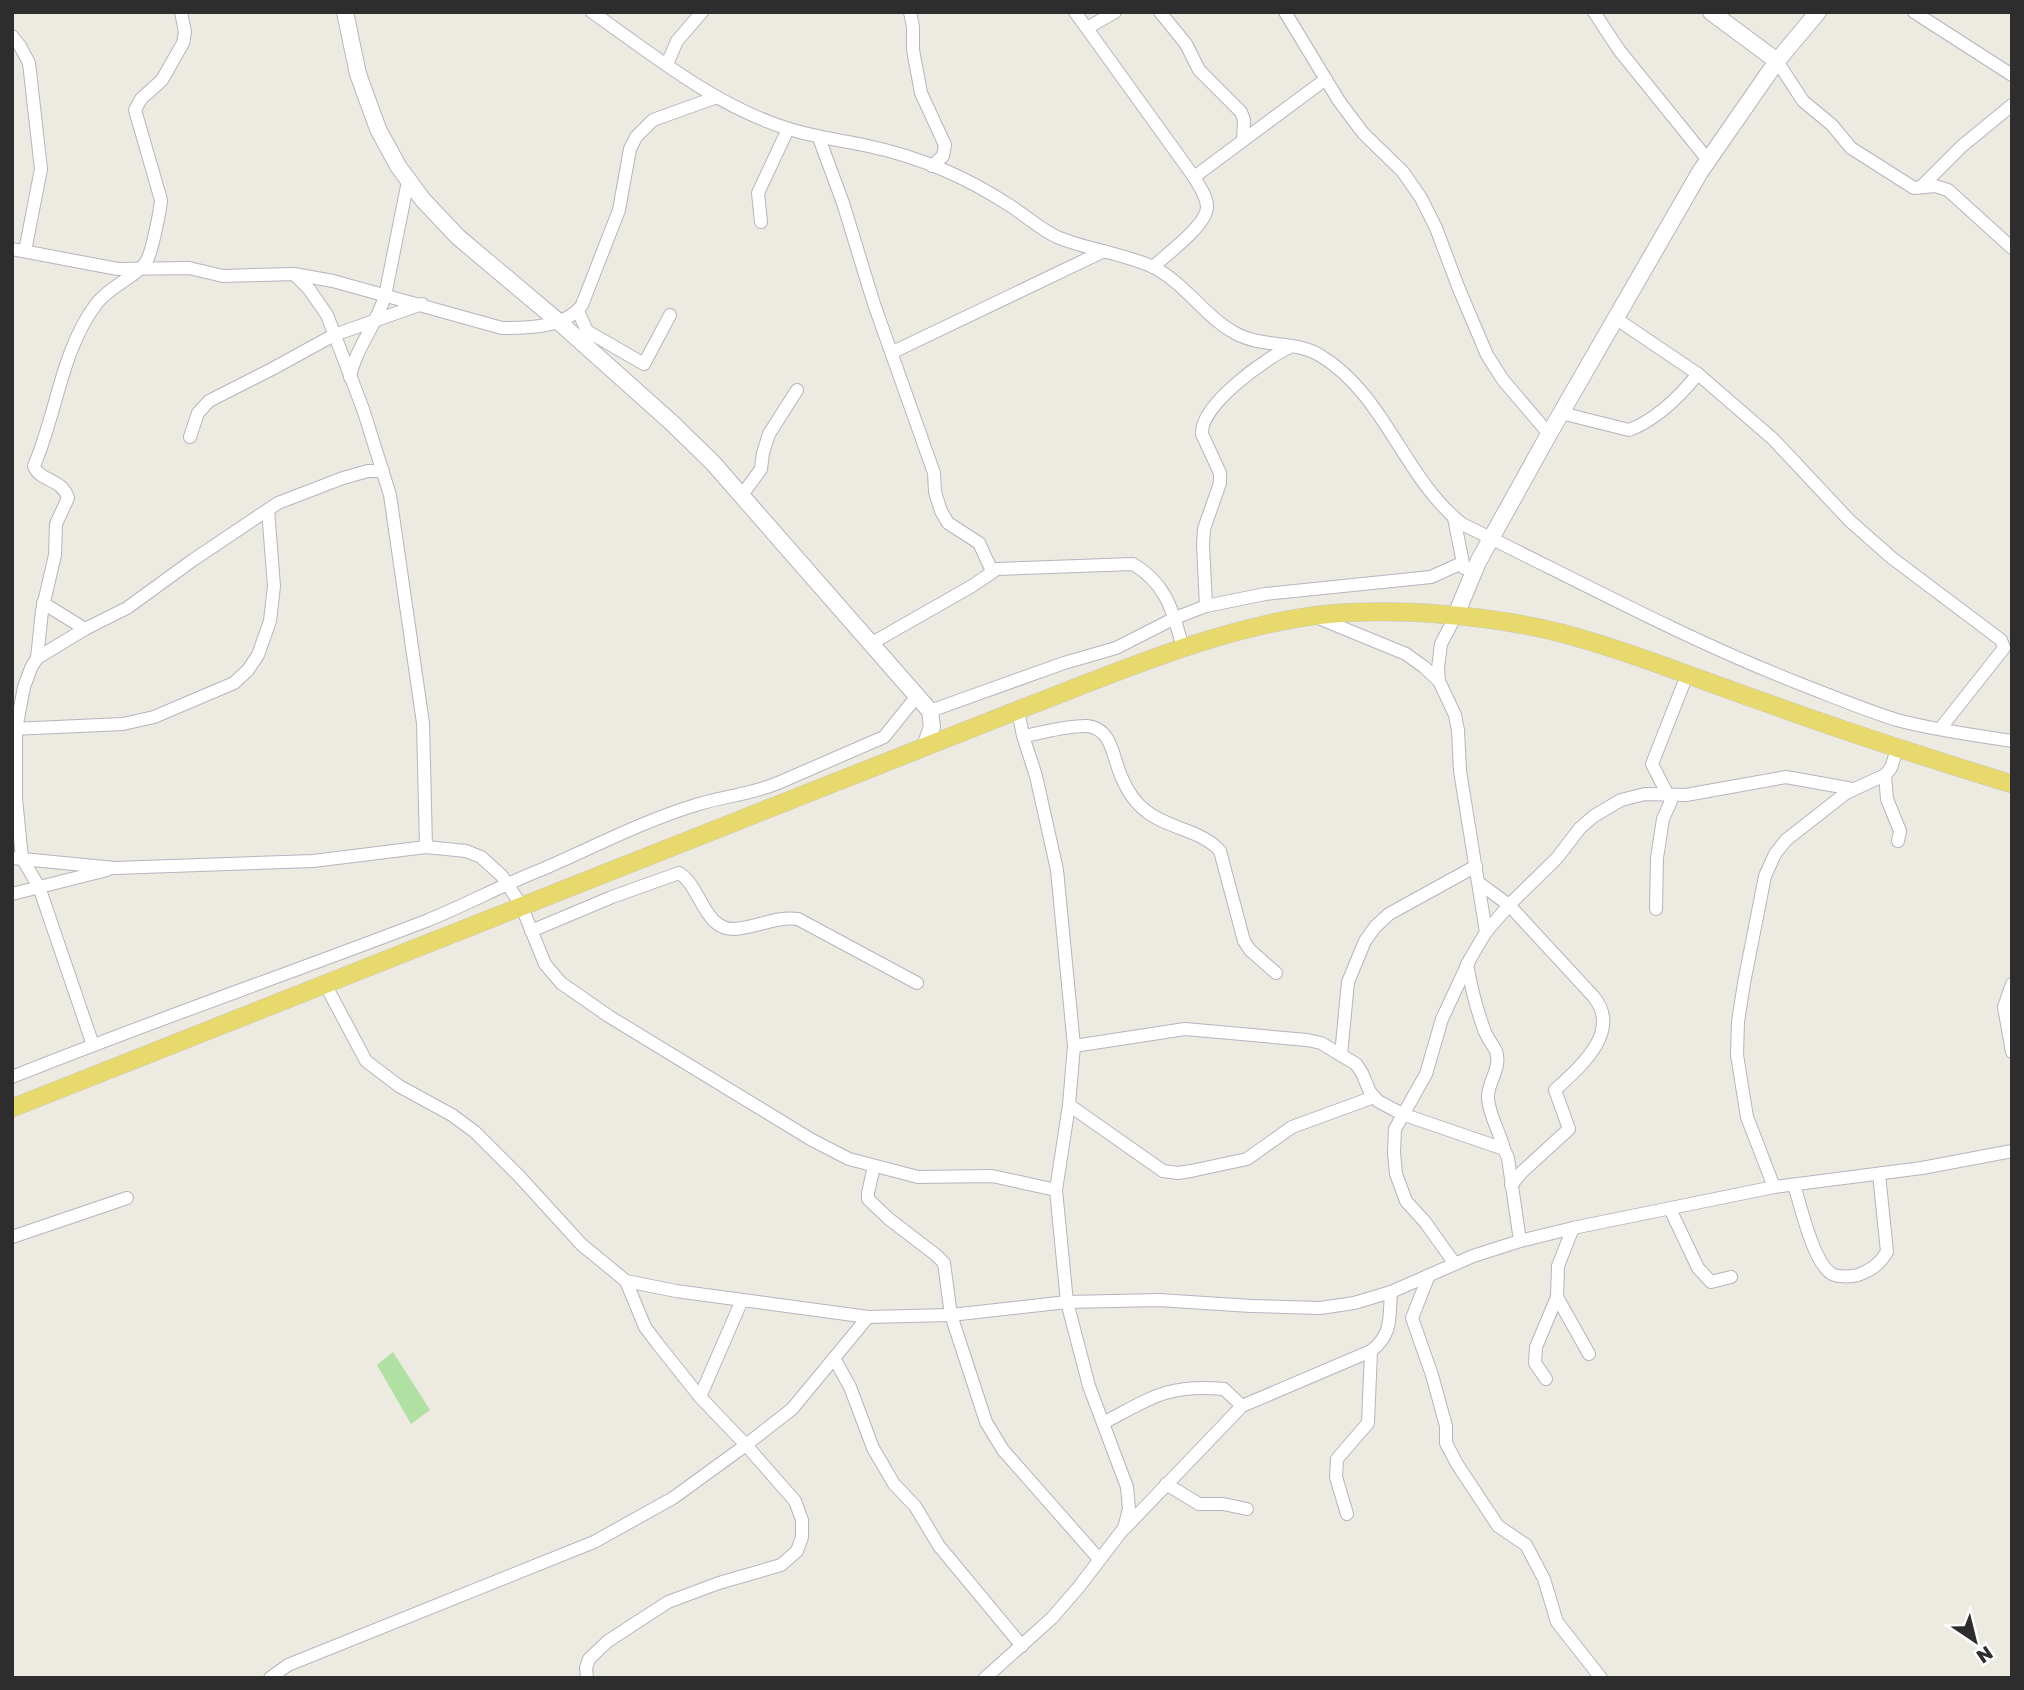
<svg xmlns="http://www.w3.org/2000/svg" width="2024" height="1690" font-family="'Golos Text',sans-serif">
<style>
.green{fill:#b0e0a2}
.lines{fill:none;stroke-linecap:round;stroke-linejoin:round}
.street-casing{stroke:#b4b5bf;stroke-width:14}
.secondary-casing{stroke:#b4b5bf;stroke-width:18}
.primary-casing{stroke:#c8c8c8;stroke-width:19}
.street{stroke:#fff;stroke-width:12}
.secondary{stroke:#fff;stroke-width:16}
.primary{stroke:#e8d96c;stroke-width:18}
</style>
<rect width="100%" height="100%" fill="#edeae1"/>
<path class="green" d="M393,1352l37,58 -19,14 -34,-59z"/>
<g class="lines">
<g class="street-casing">
<g id="street">
<path d="M592,12c61,43 122,93 194,116 27,9 55,12 82,18 25,5 52,14 76,24 21,9 45,22 65,35 16,10 31,24 48,32 31,13 66,16 96,30 32,16 51,49 82,66 27,15 61,7 86,23 64,39 83,122 141,168 113,55 223,115 341,161 31,12 62,25 94,35 37,10 77,15 115,21"/>
<path d="M910,12l3,15v23l8,43 24,52 -2,11 -11,10"/>
<path d="M1075,12l119,165c5,9 13,19 13,30 0,18 -40,47 -54,60"/>
<path d="M1160,12l26,32 13,26 42,42 3,8 -1,20"/>
<path d="M1285,12l54,89 24,32 40,39 18,26 15,30 23,61 28,66 16,25 46,54"/>
<path d="M1594,12l25,38 89,110"/>
<path d="M1914,12l98,63"/>
<path d="M1087,28l28,-16"/>
<path d="M12,36l8,10 9,17 12,106 -16,82"/>
<path d="M1777,61l26,40 29,24 19,23 63,40 21,-2 13,4 64,58"/>
<path d="M667,64l10,-23 25,-29"/>
<path d="M819,138l24,65 31,101 60,169 1,19 6,19 7,12 31,20 13,28"/>
<path d="M1194,177l132,-98"/>
<path d="M1921,187l41,-41 50,-41"/>
<path d="M761,222l-3,-29 30,-64"/>
<path d="M12,249l106,20 71,-1 34,8 71,-2 39,7 169,47c26,0 63,0 80,-23l37,-95 11,-61 6,-12 17,-17 64,-23"/>
<path d="M294,274l15,15 18,26 36,94 27,86 33,228 3,124"/>
<path d="M578,311l9,20 57,33 26,-49"/>
<path d="M1615,318l83,56 75,65 77,82 42,37 109,82 3,8 -64,81"/>
<path d="M893,352l211,-101"/>
<path d="M350,377c6,-30 27,-53 35,-81l23,-115"/>
<path d="M1561,413l68,17c27,-10 51,-34 69,-56"/>
<path d="M190,437l8,-24 11,-12 63,-32 62,-34 88,-31"/>
<path d="M742,495l19,-26 2,-16 6,-19 28,-44"/>
<path d="M1454,518l10,50"/>
<path d="M43,603l42,26"/>
<path d="M1206,606l-3,-61 1,-16 16,-46v-10l-18,-39c-2,-29 64,-76 88,-87"/>
<path d="M1316,617l90,37 18,13 15,14"/>
<path d="M1455,617l-14,27 -3,24 1,13 16,34 3,15 2,41 26,161"/>
<path d="M872,643l100,-57 25,-17 136,-5c34,20 40,48 50,84"/>
<path d="M37,658l5,-47 13,-56 1,-31 12,-26c-6,-20 -28,-16 -34,-32 23,-53 27,-116 63,-163 13,-17 39,-26 49,-41 6,-9 14,-51 15,-62l-26,-90 6,-11 21,-19 21,-37 2,-11 -4,-20"/>
<path d="M930,711l134,-48 52,-15 59,-30 31,-12 59,-12 166,-17 31,-14"/>
<path d="M12,729l111,-5 31,-7 80,-34 14,-13 10,-15 12,-34 4,-35 -6,-76"/>
<path d="M1023,736c19,-3 45,-11 64,-10 25,2 26,32 34,50 5,12 14,27 25,35 22,18 56,19 74,40l24,90 6,9 26,23"/>
<path d="M1885,775l2,24 13,32 -2,10"/>
<path d="M12,858l103,10 198,-7 113,-14 40,4 15,6 21,19 19,29 24,59 16,19 49,34 202,123 37,19 69,18 74,-1 64,14"/>
<path d="M1479,883l30,22 84,91c30,35 -13,71 -38,94l14,39 -46,42 -12,14"/>
<path d="M12,894l95,-24"/>
<path d="M1656,909l1,-51 6,-39 8,-18 -19,-37 35,-89"/>
<path d="M531,931l81,-34 67,-24c21,12 25,57 55,56 22,-1 41,-13 64,-10l119,64"/>
<path d="M1467,964c4,23 10,47 18,68 3,7 8,13 11,19 6,18 -9,31 -8,47 1,18 12,34 16,51"/>
<path d="M325,984l41,77 33,25 53,29 23,17 44,44 63,69 44,36 50,10 192,26 83,-2 116,-13 92,-2 92,6 69,2 34,-5 37,-11 82,-36 47,-15 53,-13 201,-41 148,-19 90,-17"/>
<path d="M2012,984l-8,23 8,45"/>
<path d="M93,1045l-54,-158 -17,-29 -6,-59v-70l8,-42 7,-19 6,-10 48,-29 42,-21 66,-48 85,-57 65,-25 25,-7h15"/>
<path d="M1074,1046l111,-17 122,11 14,3 35,21 6,9 8,19 8,9 24,13 102,35 4,9 12,83"/>
<path d="M1341,1055l7,-73 17,-41 10,-14 14,-13 87,-48"/>
<path d="M12,1077c137,-55 276,-103 414,-156 40,-16 78,-37 117,-52 51,-22 102,-49 156,-65 26,-8 53,-10 79,-21l106,-46 33,-41"/>
<path d="M1069,1105l94,66 15,2 13,-2 56,-12 45,-32 82,-30"/>
<path d="M874,1166l-6,27v6l21,20 47,36 8,8 7,52 35,107 17,28 96,109"/>
<path d="M1794,1185c7,21 19,78 38,89 6,3 19,3 26,1 13,-5 22,-11 29,-23l-8,-78"/>
<path d="M1774,1187l-27,-70 -10,-62 1,-33 6,-39 21,-107 10,-22 11,-14 60,-47 39,-18 6,-7 6,-19"/>
<path d="M1670,1209l28,59 13,14 20,-5"/>
<path d="M1573,1228l-15,38 -1,31 32,57"/>
<path d="M12,1237l115,-39"/>
<path d="M1455,1264l-30,-42 -19,-21 -10,-27 -2,-22 1,-23 31,-55 16,-55 28,-60 16,-27 23,-27 48,-47 23,-30 14,-12 27,-16 24,-6 41,1 100,-18 67,12"/>
<path d="M1429,1275l-17,43 20,57 14,51v17l11,21 41,62 28,19 18,34 13,43 44,56"/>
<path d="M834,1358l16,29 23,61 21,36 21,22 24,40 83,100"/>
<path d="M1546,1379l-11,-16 1,-16 21,-50"/>
<path d="M700,1397l42,-97"/>
<path d="M1103,1423c48,-25 64,-39 121,-34l18,17"/>
<path d="M1166,1484l33,20h24l24,5"/>
<path d="M1347,1514l-11,-37 1,-18 31,-36 3,-72"/>
<path d="M1125,1528l117,-122 129,-55c22,-17 18,-34 20,-59"/>
<path d="M270,1678l18,-13 306,-123 79,-44 73,-53 46,-36 76,-92"/>
<path d="M587,1678l-1,-10 3,-9 19,-18 60,-39 51,-19 62,-18 16,-14 5,-14v-17l-7,-19 -49,-56 -46,-48 -43,-54 -12,-16 -19,-46"/>
<path d="M985,1678l67,-60 26,-30 46,-60 5,-19 -2,-22 -38,-101 -22,-84 -11,-112 13,-85 5,-59 -17,-176 -21,-94 -13,-40 -5,-26"/>
</g>
</g>
<g class="secondary-casing">
<g id="secondary">
<path d="M345,12l13,62 20,55 20,37 25,34 35,37 101,85 113,101 41,40 217,248 2,16 -7,19"/>
<path d="M1711,12l66,49"/>
<path d="M1455,617l23,-55 71,-128 151,-262 77,-111 41,-49"/>
</g>
</g>
<g class="primary-casing">
<path id="primary" d="M12,1108l1006,-398c95,-36 201,-83 302,-95 73,-8 170,0 241,18 68,18 134,45 200,68 83,30 166,57 251,83"/>
</g>
<use href="#street" class="street"/>
<use href="#secondary" class="secondary"/>
<use href="#primary" class="primary"/>
</g>
<rect width="2024" height="1690" fill="none" stroke="#2d2d2d" stroke-width="28"/>
<g transform="translate(1975 1641) rotate(145)" stroke="#ffffff" stroke-width="5" paint-order="stroke">
<path d="M0-5L12 26L0 18L-12 26Z" fill="#2d2d2d"/>
<text y="-10" font-size="19" font-weight="bold" text-anchor="middle" fill="#2d2d2d">N</text>
</g>
</svg>
